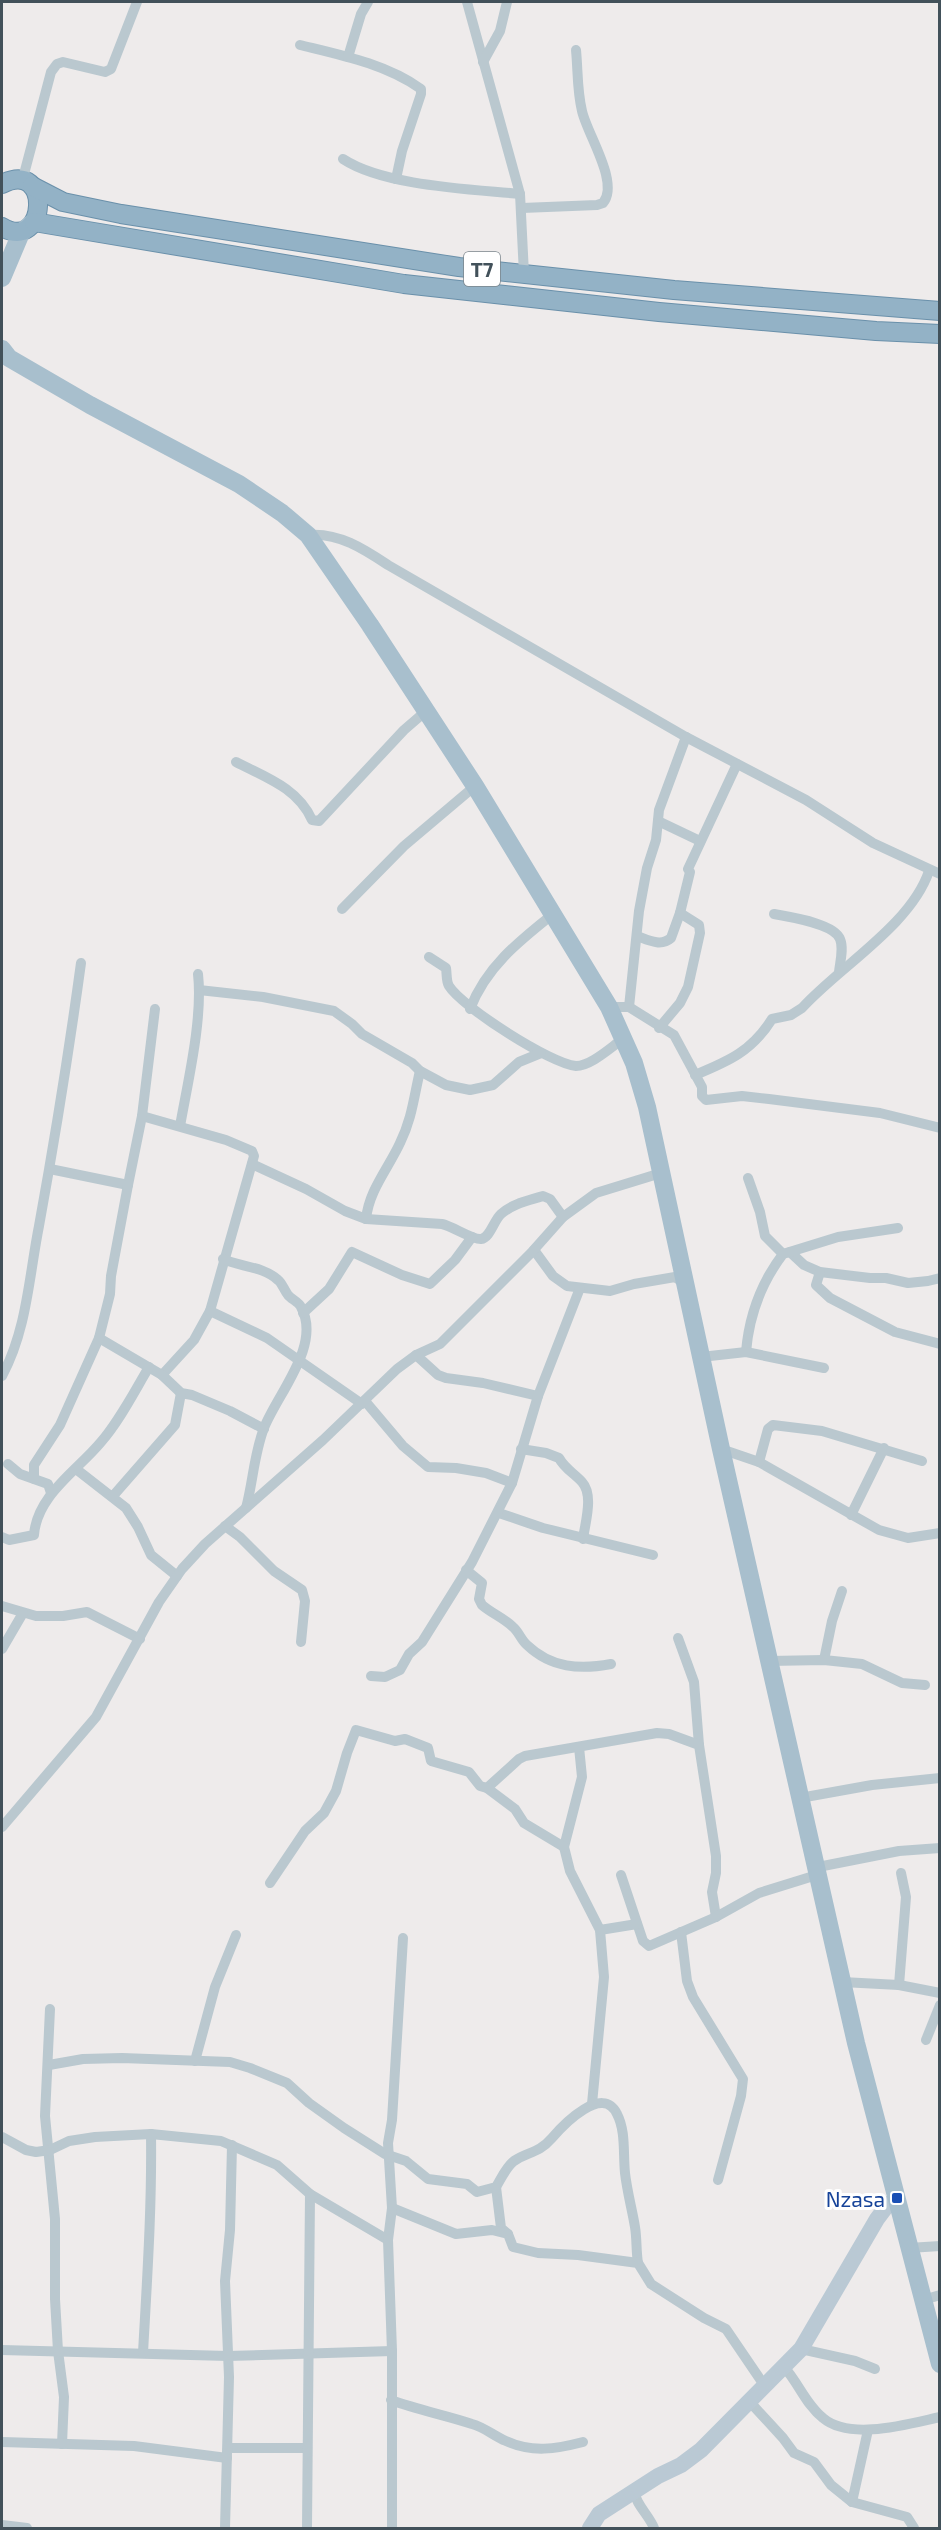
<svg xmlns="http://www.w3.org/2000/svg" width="941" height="2530" font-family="'Exo 2',sans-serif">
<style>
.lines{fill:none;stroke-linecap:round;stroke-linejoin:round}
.trunk-casing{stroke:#6a90aa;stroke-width:20}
.minor{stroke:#bac8cf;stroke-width:10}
.secondary{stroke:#bac9d4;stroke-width:16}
.primary{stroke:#a8bfcd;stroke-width:18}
.trunk{stroke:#93b2c6;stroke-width:18}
.transit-dot{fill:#1a4fb4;stroke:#fff;stroke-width:2}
.labels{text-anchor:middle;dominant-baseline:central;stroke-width:6;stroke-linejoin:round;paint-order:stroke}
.shield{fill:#fff;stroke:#7b858c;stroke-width:1.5}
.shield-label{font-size:20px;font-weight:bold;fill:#42515a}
.transit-label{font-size:21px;fill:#164399;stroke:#fff;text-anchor:end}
</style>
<rect width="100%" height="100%" fill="#eeebeb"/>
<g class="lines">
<g class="trunk-casing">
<g id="trunk">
<path d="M2,184c51,-26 45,70 0,43"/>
<path d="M32,186l31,16 58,12 338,53 215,23 266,21"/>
<path d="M34,222l370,62 255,28 217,19 64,3"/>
</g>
</g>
<g class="minor">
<path d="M467,2l53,192 4,80"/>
<path d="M300,45c41,10 86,19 121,44v5l-19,57 -6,28"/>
<path d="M348,57l13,-43 7,-12"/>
<path d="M483,62l17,-31 7,-29"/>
<path d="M343,159c41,27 127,30 177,35"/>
<path d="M18,180l5,-2 28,-106 6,-8 6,-2 42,10 6,-3 26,-67"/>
<path d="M522,208l75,-3 6,-2c17,-20 -16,-69 -21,-92 -5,-20 -4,-41 -6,-61"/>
<path d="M308,535c30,-3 56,14 80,30l298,172 120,63 67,43 67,31"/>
<path d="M236,762c29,15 62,26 76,58l7,1 85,-91 22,-19"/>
<path d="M658,821l42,20"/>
<path d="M342,909l62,-63 71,-60"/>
<path d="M774,914c15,3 60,9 66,25 4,9 0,23 -1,33"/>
<path d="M637,936c11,4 24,11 34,2l9,-25 10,-41 -2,-3 49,-105"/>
<path d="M429,957l17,11c1,6 0,13 3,18 13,21 102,78 127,80 15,0 35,-19 47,-27"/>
<path d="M199,990l64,7 71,14 18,13 10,10 50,29 8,8 26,14 24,5 23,-5 26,-23 22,-9"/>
<path d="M609,1007h20l45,28 28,52v9l4,4 36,-4 27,3 111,14 60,15"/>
<path d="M629,1007l10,-96 8,-43 9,-28 3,-30 27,-73"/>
<path d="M470,1009c16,-42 49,-68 83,-95"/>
<path d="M659,1028l21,-25 8,-16 12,-54 -1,-8 -19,-12"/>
<path d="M695,1075c34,-14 57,-24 77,-56l19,-4 11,-7c37,-41 109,-83 127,-137"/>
<path d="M142,1116l84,24 26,11 2,5 -44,155 -16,29 -32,35"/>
<path d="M180,1126c8,-45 23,-108 18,-152"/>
<path d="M252,1164l54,25 39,22 21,8 76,5c10,2 31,16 39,15 9,-1 13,-19 20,-25 13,-11 26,-13 42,-18l7,3 13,18"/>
<path d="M50,1169l78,16 14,-69 13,-107"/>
<path d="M748,1178l12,34 5,24 18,18"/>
<path d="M366,1219c3,-29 22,-50 34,-76 12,-24 14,-47 20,-72"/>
<path d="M534,1250l19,26 14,10 43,5 24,-7 41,-7 9,6"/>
<path d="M790,1252l14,13 16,7 50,6h16l22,5 20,-2 12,-3"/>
<path d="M223,1259c17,8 40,7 55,21 4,3 6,10 10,15 3,4 11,7 13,12 21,38 -23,86 -37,121 -10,26 -11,54 -18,80"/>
<path d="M820,1272l-4,13 14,13 65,34 45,12"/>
<path d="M210,1311l57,27 95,66"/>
<path d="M303,1313l26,-24 23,-37 50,23 28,9 25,-24 17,-23"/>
<path d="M99,1338l63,37 19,18 11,2 38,16 34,18"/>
<path d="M746,1352c3,-36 15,-69 37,-98l55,-17 60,-9"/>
<path d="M416,1355l22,20 8,3 37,5 55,13"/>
<path d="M701,1357l45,-5 78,16"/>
<path d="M2,1376c25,-46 27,-100 37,-150 16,-88 30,-175 42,-263"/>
<path d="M365,1401l38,45 25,21 28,1 30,5 26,10"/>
<path d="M521,1449l25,4 13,5c6,11 15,15 23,24 12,13 3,41 1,57"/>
<path d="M721,1449l38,13 120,68 29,8 32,-5"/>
<path d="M759,1462l9,-33 5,-4 49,6 100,30"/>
<path d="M8,1464l12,10 28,10 3,9"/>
<path d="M76,1469l50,39 12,19 13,28 26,21"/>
<path d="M34,1479v-14l26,-40 39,-87 11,-44 1,-18 17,-91"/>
<path d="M113,1496l62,-71 6,-32"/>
<path d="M499,1513l44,15 110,27"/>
<path d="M851,1515l33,-67"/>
<path d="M225,1526l15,11 34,34 28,19 3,11 -4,41"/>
<path d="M2,1537l7,3 25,-5c3,-40 43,-64 67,-93 19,-22 33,-50 48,-75"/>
<path d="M466,1570l16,13 -3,16 3,6c9,8 22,13 31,22 6,5 8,13 14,18 24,23 53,25 84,19"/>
<path d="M2,1606l34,10h27l24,-4 53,27"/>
<path d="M678,1638l16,44 5,63"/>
<path d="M2,1649l21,-36"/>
<path d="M824,1660l8,-39 10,-30"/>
<path d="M769,1661l55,-1 38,4 40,19 23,2"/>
<path d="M371,1676l14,1 15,-7 9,-16 13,-12 50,-80 40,-79 26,-87 42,-108"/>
<path d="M579,1747l3,30 -18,70 6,24 30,59 4,47 -12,127"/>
<path d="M487,1788l32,-29 6,-3 132,-23 12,1 30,11 17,111v17l-4,19 4,25"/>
<path d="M800,1798l72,-13 68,-7"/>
<path d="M2,1827l94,-110 63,-115 23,-33 23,-25 118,-104 74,-71 19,-14 24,-11 91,-91 32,-36 33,-24 65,-20"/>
<path d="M818,1867l81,-16 41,-3"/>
<path d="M621,1875l22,66 6,5 67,-29 43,-24 61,-19"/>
<path d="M270,1883l35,-52 19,-18 12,-22 11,-38 9,-23 39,11 10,-2 23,9 3,13 38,11 11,14 7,2 28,21 9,14 40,24"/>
<path d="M600,1930l37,-6"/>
<path d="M681,1932l6,49 6,16 50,82 -2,17 -23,84"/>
<path d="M842,1982l57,3 41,8"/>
<path d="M899,1985l7,-88 -5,-24"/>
<path d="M50,2009l-5,107 10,103v80l3,52 6,46 -2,47"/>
<path d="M926,2040l14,-35"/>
<path d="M195,2061l20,-74 21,-52"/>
<path d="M49,2065l34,-6 39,-1 108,4 20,6 37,15 22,20 35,25 41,26 21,7 22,18 39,5 10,8 19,-5c5,-8 10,-20 18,-26 15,-10 24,-7 38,-23 12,-14 51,-54 65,-24 9,17 6,40 8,59 2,18 7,36 10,54 2,12 1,24 3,36"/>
<path d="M2,2137l24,13 10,2 14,-2 19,-9 26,-4 56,-3 70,7 56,24 33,29 78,46"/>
<path d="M496,2187l5,41 7,6"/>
<path d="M392,2208l64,26 36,-4 16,4 5,13 25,6 40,2 60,8 13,21 53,34 22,11 38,56"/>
<path d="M909,2248l31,-2"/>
<path d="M923,2300l17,-5"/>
<path d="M801,2349l54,12 20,8"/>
<path d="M2,2350l226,6 164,-5"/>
<path d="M143,2353c4,-73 9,-145 8,-219"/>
<path d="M784,2367c14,15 22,38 39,51 27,23 85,6 117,-1"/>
<path d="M391,2400c27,10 54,15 81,24 12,3 22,12 34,17 26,12 50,8 77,1"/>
<path d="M749,2401l34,37 11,15 20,9 17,23 21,17 55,15 7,11"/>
<path d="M2,2442l132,4 93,12"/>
<path d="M228,2448h79"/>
<path d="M634,2491c2,14 15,24 20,37"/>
<path d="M852,2502l16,-72"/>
<path d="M2,2525l25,3"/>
<path d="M225,2528l4,-151 -4,-96 5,-51 2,-85"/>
<path d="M307,2528l3,-334"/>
<path d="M392,2528v-177l-4,-111 4,-32 -4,-65 4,-23 11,-182"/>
</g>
<path class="secondary" d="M590,2528l9,-14 59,-38 23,-11 20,-15 100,-101 76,-130 9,-12 11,-9"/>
<g class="primary">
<path d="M2,278l19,-45 11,-10"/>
<path d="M2,349l7,9 81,47 149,79 43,29 26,22 62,90 105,161 134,221 25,56 13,44 74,342 135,594 84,321"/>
</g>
<use href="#trunk" class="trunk"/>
</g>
<rect class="transit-dot" x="891" y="2192" width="12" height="12" rx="3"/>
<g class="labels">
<rect class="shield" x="464" y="252" width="36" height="34" rx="4.5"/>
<g class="shield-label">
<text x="482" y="269">T7</text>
</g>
<g class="transit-label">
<text x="885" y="2198">Nzasa</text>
</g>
</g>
<rect width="941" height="2530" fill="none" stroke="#42515a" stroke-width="6"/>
</svg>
